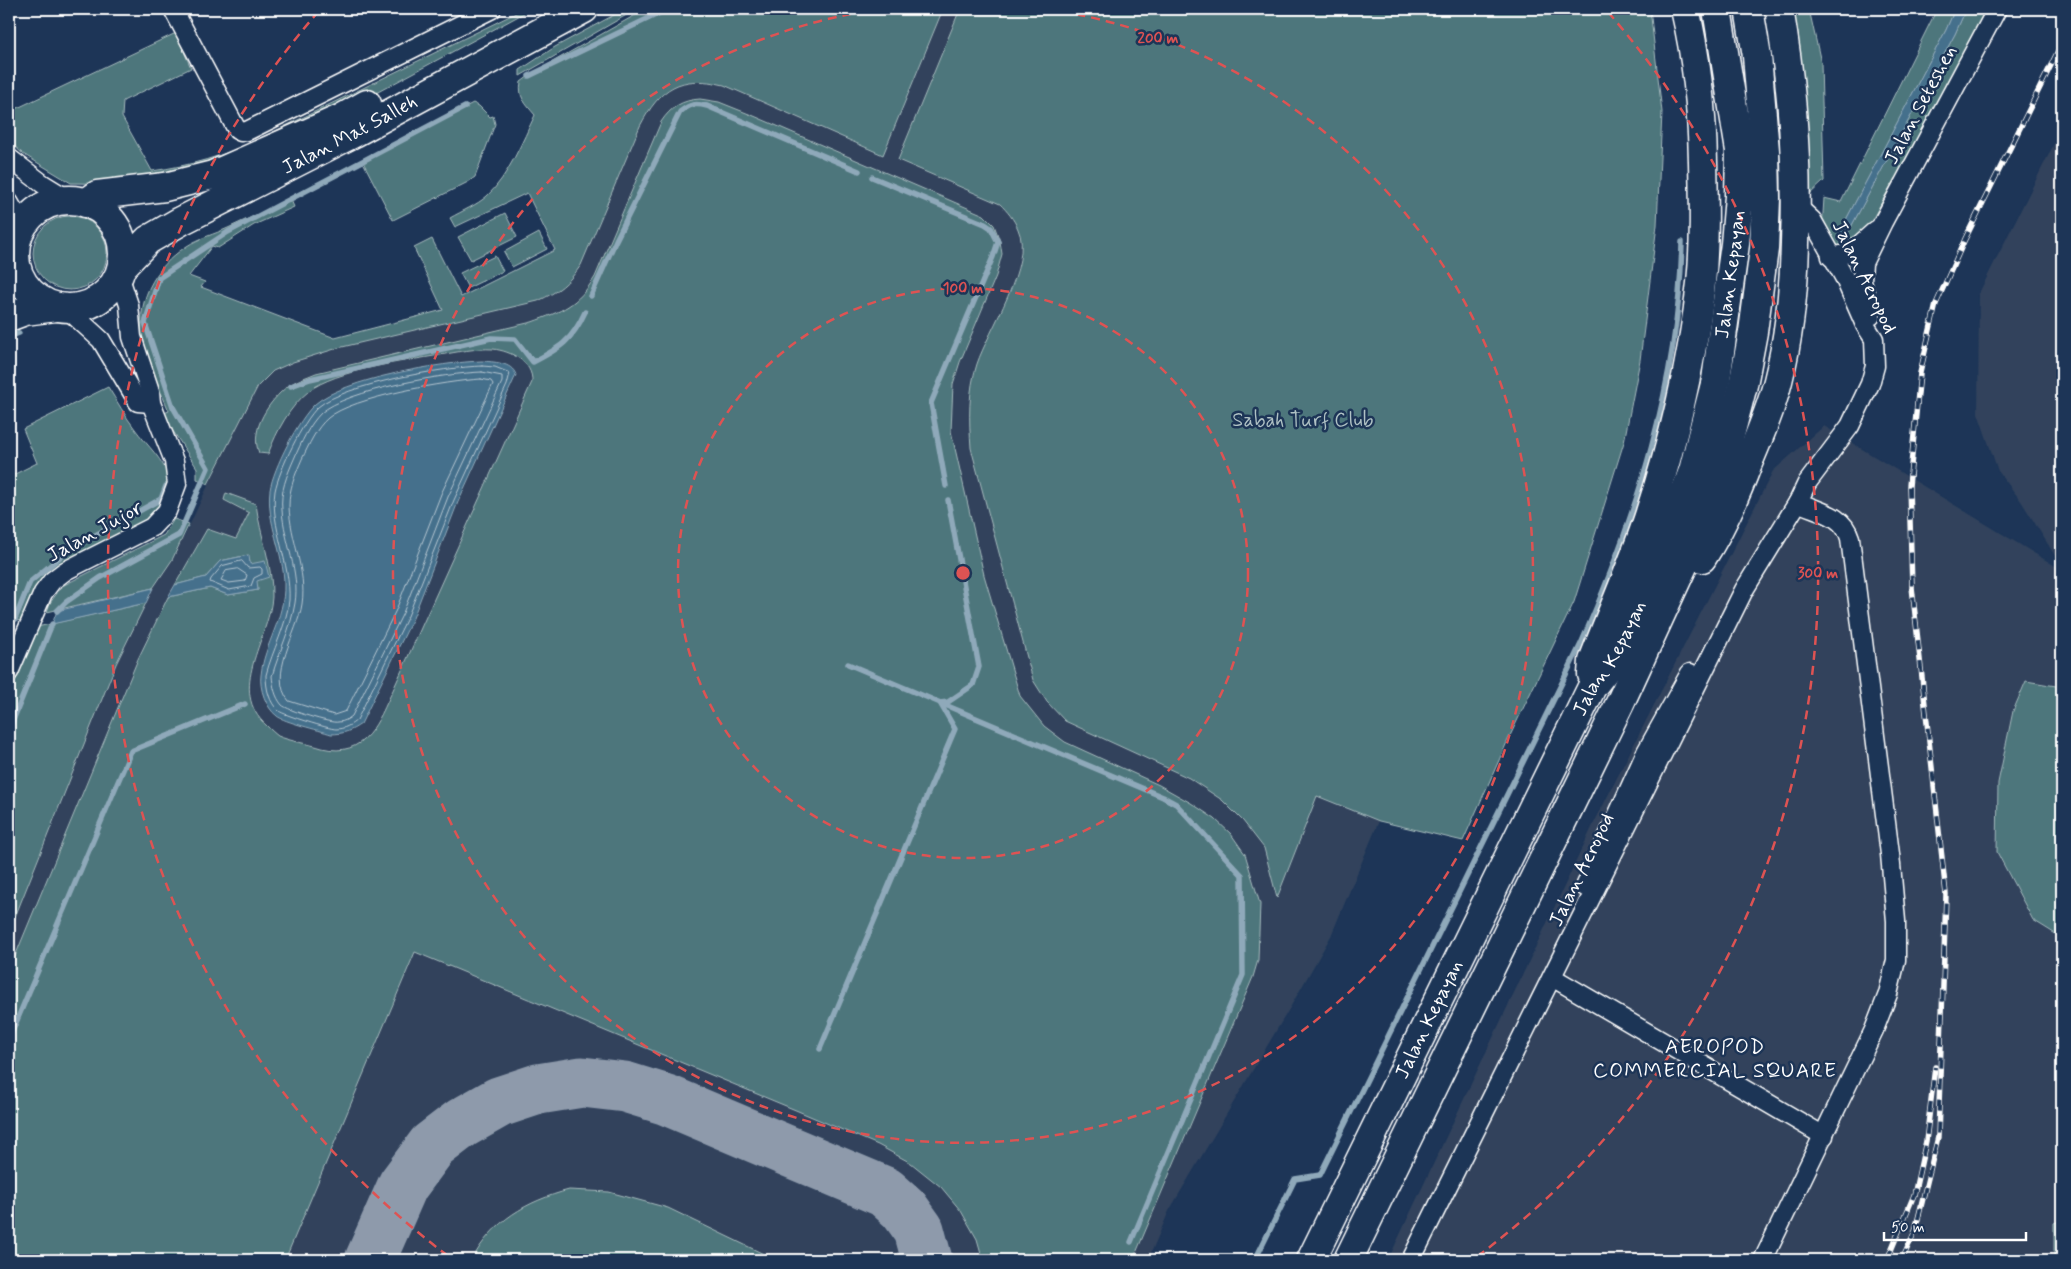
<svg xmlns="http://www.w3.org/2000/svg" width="2071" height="1269" font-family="Mynerve,sans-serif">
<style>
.built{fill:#30425c}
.green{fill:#4d767b;stroke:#a6babd}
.water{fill:#45708c;stroke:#8fa9ba}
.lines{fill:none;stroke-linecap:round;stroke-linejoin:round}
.shore{stroke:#b5c6d1;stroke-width:1}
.stream{stroke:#8fa9ba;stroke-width:5.5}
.taxiway{stroke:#8e9aab;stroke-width:51}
.minor-casing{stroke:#fff;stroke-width:21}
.primary-casing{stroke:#fff;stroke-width:31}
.trunk-casing{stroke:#fff;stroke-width:31}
.minor{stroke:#1d3557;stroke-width:18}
.primary{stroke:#1d3557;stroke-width:28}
.trunk{stroke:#1d3557;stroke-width:28}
.rail-casing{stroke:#fff;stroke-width:5.5}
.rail{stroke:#1d3557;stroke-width:4;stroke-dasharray:11;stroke-linecap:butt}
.ring{fill:none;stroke:#de5353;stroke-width:2.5;stroke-dasharray:9 6}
.labels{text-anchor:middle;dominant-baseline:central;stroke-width:5;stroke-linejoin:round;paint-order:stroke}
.street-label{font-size:20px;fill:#fff;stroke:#1d3557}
.park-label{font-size:20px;fill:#afc1c4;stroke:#1d3557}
.neighbourhood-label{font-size:21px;letter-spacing:1px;fill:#fff;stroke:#1d3557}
.centre{fill:#de5353;stroke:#1d3557;stroke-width:2.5}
.ring-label{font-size:15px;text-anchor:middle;font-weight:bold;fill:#de5353;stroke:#1d3557;stroke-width:5;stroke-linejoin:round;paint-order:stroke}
</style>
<rect width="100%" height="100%" fill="#1d3557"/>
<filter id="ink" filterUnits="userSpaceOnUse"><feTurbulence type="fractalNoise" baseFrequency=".02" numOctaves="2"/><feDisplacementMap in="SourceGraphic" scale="10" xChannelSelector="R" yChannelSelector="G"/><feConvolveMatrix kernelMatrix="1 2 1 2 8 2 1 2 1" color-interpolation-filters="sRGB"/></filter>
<g filter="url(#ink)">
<g class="built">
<path d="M687,9h479l-121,675 334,137 -48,115 -40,70 -122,205 -21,49h-1139v-407l108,-257 67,-59 40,-86 -23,-164 134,52 92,-21 119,-30z"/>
<path d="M2062,128v439l-41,-66 -23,-30 -20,-58 1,-120z"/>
<path d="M1824,426l238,144v117l-36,-6 -13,30 -15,72 -1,69 36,68 29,18v282l-8,3v37h-666l207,-439 178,-350z"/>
</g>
<g class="green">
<path d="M524,9l2,3 -224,121 -71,33 -94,18 -66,-1 -48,-29 -14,-13v-29l167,-79 15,35 -68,33 -1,16 30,54c41,-6 69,-14 107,-32z"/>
<path d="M625,9h12l-117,67v-6l35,-23z"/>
<path d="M646,9h297l-60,146 -159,-70c-44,-11 -64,3 -84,41l-59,139c-13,19 -22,26 -43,36l-200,47 -45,14 -20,9 -15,15 -50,98 -11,-5v-11l-35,-54 7,-3c-9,-22 -21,-44 -26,-67 -8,-41 10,-76 44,-98 12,-8 28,-12 41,-18 21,-10 42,-19 63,-28l3,7 -40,18 -36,23 -6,-2 -23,30 16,6 -4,5 134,51 108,-28 -29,-62 18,-9 29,58 94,-47 -28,-57 -72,34 -5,-9c12,-7 27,-13 37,-22 21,-19 36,-56 48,-81 -10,-12 -17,-18 -14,-33l12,-9z"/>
<path d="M960,9h690l12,103 -5,113 -17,135 -16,82 -50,160 -66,138 -45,101 -84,-20 -62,-25 -40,102 -13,-50 -21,-27 -21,-21 -33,-22 -124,-57 -18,-19 -14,-22 -62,-232c-2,-28 -3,-57 6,-84 11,-33 57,-101 41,-135 -4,-10 -11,-18 -18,-25l-102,-44z"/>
<path d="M1792,9h17l12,54 3,118 -15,14c-1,-63 -4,-125 -17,-186z"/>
<path d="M1937,9h18l-9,21 -108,205 7,3 110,-204 11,-25h21l-89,171 -3,-2 -28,51 -13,17 -24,3 -8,-20 2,-31 17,4z"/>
<path d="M700,99l19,3 35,14 230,99 10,10 6,16 2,13 -6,22 -36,86 -7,22 -2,47 33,144 36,121 24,30 21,16 94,43 32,18 24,16 16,15 14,20 15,50 -2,56 -5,17 -120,283h-150l-6,-21 -16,-28 -20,-24 -30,-24 -33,-18 -80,-34 -383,-159 -130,308h-276v-289l129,-312 30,-62 42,-9 18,7 30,-5 -10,-35 -28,6 -14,16 -31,8 32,-56 29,10 13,-26 -25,-13 2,-7 30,11c4,32 17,61 16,93 -3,43 -46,93 -5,129 3,3 7,7 11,10 11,5 32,8 44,12 44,11 56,-27 71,-58l139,-308c1,-20 -21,-31 -39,-33 -17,-1 -36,3 -53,6 -34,6 -105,15 -131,36 -20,16 -32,40 -41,63l-9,-1c-10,-24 11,-53 29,-67 8,-6 19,-9 28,-13l216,-51c30,-11 45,-16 63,-45l66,-155c10,-15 21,-22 39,-23z"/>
<path d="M473,103l6,3 11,11 3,-1 2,8 -20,53 -7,5 -75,38 -31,-60z"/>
<path d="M505,213l12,24 -46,23 -13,-23z"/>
<circle cx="70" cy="253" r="37"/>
<path d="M539,233l8,16 -35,18 -8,-15z"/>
<path d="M495,256l8,15 -35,17 -8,-15z"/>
<path d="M108,387c9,14 17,29 27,42 23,31 51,47 19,85l-118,77 -14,29 -13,2v-145l28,-14 -14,-34z"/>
<path d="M174,519l15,5 -17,36 -19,28 -106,24 3,-9 12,-17 102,-51z"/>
<path d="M146,603l-30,61 -107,268v-237l28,-68z"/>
<path d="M2026,681l36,6v251l-29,-18 -36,-68 1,-69 15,-72z"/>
<path d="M569,1190l40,2 59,16 108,52h-304c20,-39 55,-59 97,-70z"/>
<path d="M2062,1220v40h-8v-37z"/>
</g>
<g class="water">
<path d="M1955,9h11l-11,25 -110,204 -7,-3 108,-205z"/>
<path d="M482,361c11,1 30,1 34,14l-58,127 -45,116 -52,106c-10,7 -18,10 -30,10 -12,-4 -47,-12 -54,-18 -11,-8 -18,-28 -16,-41 3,-31 24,-56 23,-91 0,-31 -18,-62 -14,-94 3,-21 29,-72 45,-86 28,-25 128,-42 167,-43z"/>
<path d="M249,555l1,9 15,-3 4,16 -12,4 1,9 -30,5 -18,-7 -42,9 7,-12 31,-8 14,-16z"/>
<path d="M153,588l-7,15 -94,21 5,-13z"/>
</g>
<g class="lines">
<g class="shore">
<path d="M482,366l13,1 15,6 -3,12 -53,115 -46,116 -51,104c-6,5 -13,9 -21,9 -7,0 -52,-14 -57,-18 -10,-8 -13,-23 -13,-36 6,-24 21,-50 23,-75 2,-36 -19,-74 -14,-109 4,-21 28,-70 43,-84 27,-23 127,-40 164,-41z"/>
<path d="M482,372l20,4v6l-54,115 -45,116 -51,103c-4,3 -8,6 -14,6 -7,2 -51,-12 -56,-17 -7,-8 -9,-19 -10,-29 7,-24 19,-48 23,-73 5,-31 -11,-62 -13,-93 -2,-19 5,-35 12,-51 7,-16 15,-34 27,-46 25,-23 126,-40 161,-41z"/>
<path d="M481,379l10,2 2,3 -52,110 -45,116 -50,101 -12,4 -45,-14c-22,-26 9,-68 13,-97 5,-33 -12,-65 -13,-98 0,-17 6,-31 13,-47 7,-14 14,-31 26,-41 24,-21 120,-37 153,-39z"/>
<path d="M242,561l6,7 12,-1 2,2v5l-8,4 -3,8 -22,4 -19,-8 1,-3 11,-13z"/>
<path d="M238,569l9,6 -2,6 -16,2 -8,-3 5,-9z"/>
</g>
<g class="stream">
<path d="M529,76l139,-67"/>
<path d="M872,177l113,47 6,4 7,14 -5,15 -62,146 15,83"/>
<path d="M591,296l25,-56 64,-128c10,-8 15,-9 27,-6l152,65"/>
<path d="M9,337l10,-4"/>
<path d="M291,386l19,-7 181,-41 24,1 18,23c27,-14 39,-21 52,-50"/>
<path d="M57,611l9,-9 34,-24 79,-43 29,-67 -35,-61 -28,-84 14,-45 69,-46 237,-125"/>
<path d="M9,625l6,-6 15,-37 40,-33 91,-50 5,-13"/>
<path d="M848,664l315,133 13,7 66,71 1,100 -112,267"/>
<path d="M9,730l43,-106"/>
<path d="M9,1039l122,-288 114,-47"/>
<path d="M820,1049l135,-320 -15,-26 8,-1 25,-17 6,-18 -31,-167"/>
<path d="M1255,1260l40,-81 25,-4 261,-531c56,-128 98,-262 101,-402"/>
</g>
<path class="taxiway" d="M370,1260l33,-75 29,-39 30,-23 37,-21 39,-13 44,-7 43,5 42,13 218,92 19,17 15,21 8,30"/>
<g class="minor-casing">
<g id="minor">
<path d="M173,9l64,121 4,2 6,-1 245,-122"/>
<path d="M9,158l34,26 26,16"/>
<path d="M9,202l14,24"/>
<path d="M1831,257l19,-4 26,-23"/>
<path d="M65,307l36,33 37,62 13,1"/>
<path d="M1871,316l-9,-35 1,-18 20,-41 114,-213"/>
<path d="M9,672l34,-79 9,-12 13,-10 87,-44 15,-16 10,-27 -3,-23 -23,-58 -1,-12 -18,-54 -3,-32 -10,-30"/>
<path d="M1585,887l61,-135 44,-79"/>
<path d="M1552,977l272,159"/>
<path d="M1411,1260l333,-670 54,-88 9,-19 43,-57 20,-42 5,-18 -1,-27 -9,-14 -21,-48 -32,-57 -15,-14"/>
<path d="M1763,1260l111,-230 14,-36 8,-34v-39l-6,-67 -40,-316c-7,-24 -31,-26 -52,-36"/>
</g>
</g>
<g class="primary-casing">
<g id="primary">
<circle cx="69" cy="254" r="54"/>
<path d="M86,203l11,-8 68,-8 48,-12 129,-57 25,-14"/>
<path id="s1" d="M122,267l26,-27 33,-19 173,-88 230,-124"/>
<path d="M9,317l16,-6 31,-4"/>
</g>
</g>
<g class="trunk-casing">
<g id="trunk">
<path d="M1702,558c20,-31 33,-60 46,-95 11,-26 23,-54 30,-82 11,-44 16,-92 17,-138 3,-82 -2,-154 -16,-234"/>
<path d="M1592,674l1,-13c18,-47 39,-94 55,-142 24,-73 45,-159 53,-236 4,-40 3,-80 2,-121 -1,-52 -6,-102 -18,-153"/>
<path id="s2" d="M1311,1260l281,-573 18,-23 22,-43 42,-99 19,-51 23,-91 19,-136 4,-48 1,-45 -23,-142"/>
<path d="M1348,1260l272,-557 82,-178 16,-44 25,-96 10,-53 11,-83 2,-51 -1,-47 -8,-95 -8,-47"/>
</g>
</g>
<use href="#minor" class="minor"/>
<use href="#primary" class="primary"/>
<use href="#trunk" class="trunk"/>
<g class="rail-casing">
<g id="rail">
<path d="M1887,1260l27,-65 12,-54 9,-74"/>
<path d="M1902,1260l13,-29 23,-94 8,-243 -34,-307 -3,-101 11,-113 16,-69 29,-65 97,-196"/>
</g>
</g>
<use href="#rail" class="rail"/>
</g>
</g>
<g class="ring">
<circle cx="963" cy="573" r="285"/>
<path d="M1047 9A570 570 0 1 1 879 9"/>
<path d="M448 1256A855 855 0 0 1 318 12M1608 12A855 855 0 0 1 1478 1256"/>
</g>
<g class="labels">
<g class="street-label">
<text transform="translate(1921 105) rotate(-62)">Jalan Seteshen</text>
<text stroke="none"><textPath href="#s1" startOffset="265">Jalan Mat Salleh</textPath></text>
<text stroke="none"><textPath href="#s2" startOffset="1078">Jalan Kepayan</textPath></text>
<text transform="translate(1864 277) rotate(64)">Jalan Aeropod</text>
<text transform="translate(95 532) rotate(-29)">Jalan Jujor</text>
<text stroke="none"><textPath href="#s2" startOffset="672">Jalan Kepayan</textPath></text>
<text transform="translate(1582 870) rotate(-64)">Jalan Aeropod</text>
<text stroke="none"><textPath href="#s2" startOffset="268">Jalan Kepayan</textPath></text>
</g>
<g class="park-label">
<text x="1303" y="420">Sabah Turf Club</text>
</g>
<g class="neighbourhood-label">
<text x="1715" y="1047">AEROPOD<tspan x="1715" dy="24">COMMERCIAL SQUARE</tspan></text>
</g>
</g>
<circle cx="963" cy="573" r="8" class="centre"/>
<g class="ring-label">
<text x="1158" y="43">200 m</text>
<text x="963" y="293">100 m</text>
<text x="1818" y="578">300 m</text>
</g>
<rect width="2071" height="1269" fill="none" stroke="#1d3557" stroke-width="30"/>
<rect x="15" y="15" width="2041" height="1239" fill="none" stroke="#fff" stroke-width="2" filter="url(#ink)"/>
<path d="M1884 1232v8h142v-8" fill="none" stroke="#ffffff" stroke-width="2.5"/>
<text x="1891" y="1232" font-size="15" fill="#ffffff" stroke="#1d3557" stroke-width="4" paint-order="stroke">50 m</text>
</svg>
